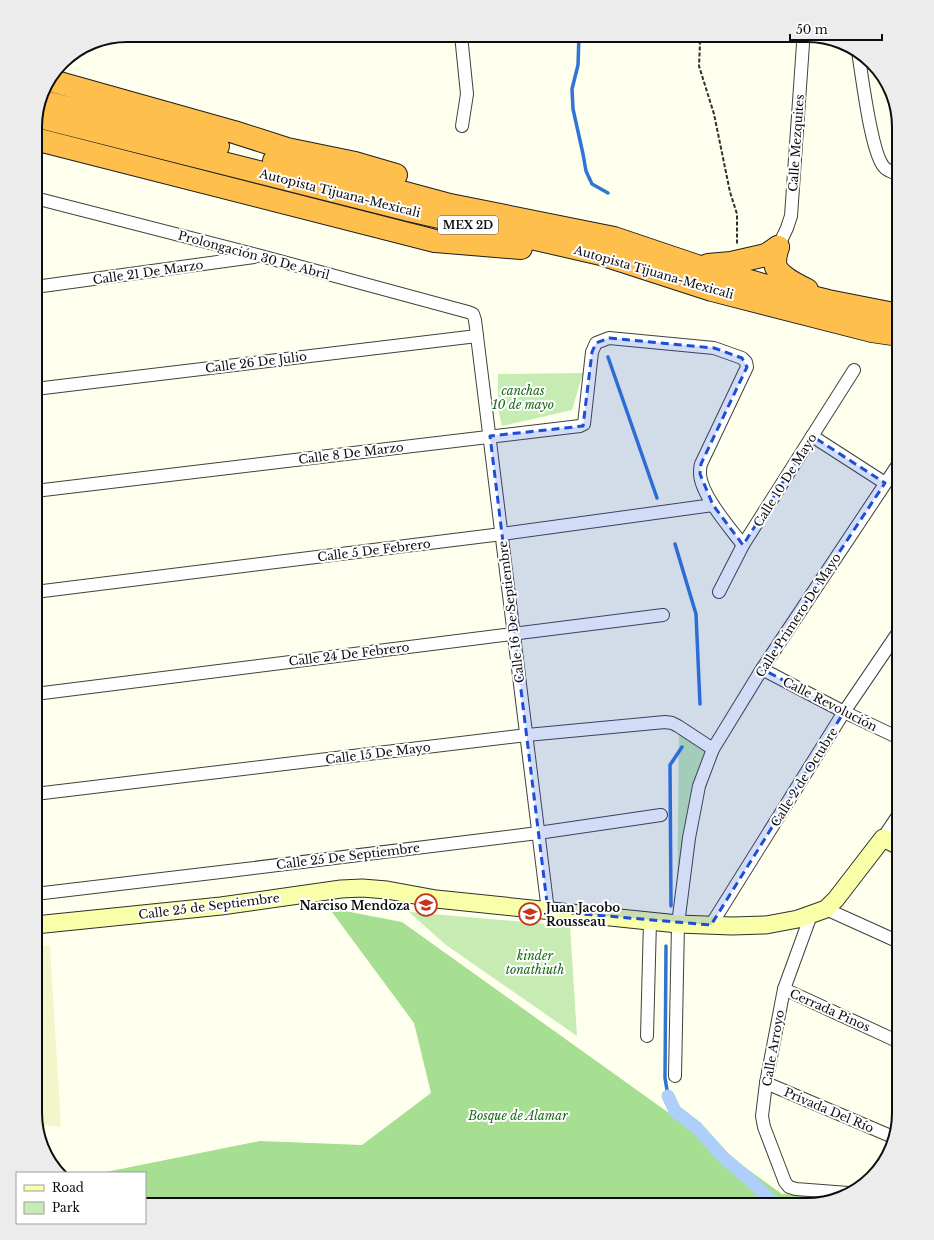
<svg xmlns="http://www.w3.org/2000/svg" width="934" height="1240" font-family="'Libre Baskerville',serif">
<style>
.farmland{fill:#f2f7cb}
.green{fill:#c6ecb4}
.forest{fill:#a6de92}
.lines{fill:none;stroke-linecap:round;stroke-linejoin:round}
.stream{stroke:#3074d6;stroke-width:3.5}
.canal{stroke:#aecffa;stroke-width:13}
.street-casing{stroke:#404040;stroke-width:14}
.secondary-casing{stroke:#2f2f2f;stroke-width:19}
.highway-casing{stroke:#1e1e1e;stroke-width:24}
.path{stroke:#2f2f2f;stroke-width:2;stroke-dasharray:4 2;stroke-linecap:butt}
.street{stroke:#fff;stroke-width:12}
.secondary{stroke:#f8ffa8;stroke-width:17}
.highway{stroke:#febf4c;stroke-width:22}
.marked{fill:#1d4ed8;fill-opacity:0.2;stroke:#1d4ed8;stroke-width:3;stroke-dasharray:8 5;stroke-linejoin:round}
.labels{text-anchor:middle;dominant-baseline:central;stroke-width:4;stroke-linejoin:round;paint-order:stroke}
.shield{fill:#fff;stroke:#565656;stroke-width:1}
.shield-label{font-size:11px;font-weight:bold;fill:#0d0d0d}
.street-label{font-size:12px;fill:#0d0d0d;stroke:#fff}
.park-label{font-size:12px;font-style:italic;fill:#1a6919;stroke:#fff}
.poi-label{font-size:12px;font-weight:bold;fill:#0d0d0d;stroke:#fff;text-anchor:end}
.rim{fill:none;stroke:#0d0d0d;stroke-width:2}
</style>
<rect width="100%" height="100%" fill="#ffffed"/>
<g class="farmland">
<path d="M50,945l11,182 -23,-3 -3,-11v-165z"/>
<path d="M62,1161l-2,11 -10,-9z"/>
</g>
<g class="green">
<path d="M583,373l-11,37 -70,16 -4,-18v-34z"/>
<path d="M679,724l33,22 -35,170z"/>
<path d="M409,912l161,14 7,110 -131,-91z"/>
</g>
<path class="forest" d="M329,908l73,14 380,272 51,3 -26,8h-662v-32h-44l159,-32 102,4 69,-52 -17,-70z"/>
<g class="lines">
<g class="stream">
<path d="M579,35l-1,30 -6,24 1,20 10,45 3,17 6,13 16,9"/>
<path d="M608,357l49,141"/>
<path d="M675,544l21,70 4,90"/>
<path d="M671,906l-1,-141 12,-18"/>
<path d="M666,946l-1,132 3,18"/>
</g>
<path class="canal" d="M668,1096l7,15 22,17 27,30 25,21 27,26"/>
<g class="street-casing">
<g id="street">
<path d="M461,35l6,59 -5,32"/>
<path d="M858,52c4,22 13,104 27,116 3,3 10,5 14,7"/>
<path d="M35,198l226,58 207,56 5,2 2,6 2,16 71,575"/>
<path d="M778,247l9,-19 4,-12 12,-172 -1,-9"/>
<path d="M35,287l219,-30"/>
<path d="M35,389l442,-53"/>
<path d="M812,436l73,47"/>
<path d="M35,491l545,-65 4,-2 8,-72 4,-9 13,-5 105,10 28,10 4,4 1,5 -46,97c-1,3 -1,7 -1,10 1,21 30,54 43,71"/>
<path d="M35,592l467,-58 211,-29"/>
<path d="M719,592l24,-47 111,-175"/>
<path d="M762,669l82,43 55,26"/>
<path d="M35,694l628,-79"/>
<path d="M35,794l492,-59 138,-13 7,1 6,3 35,23"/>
<path d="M883,838l16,-24"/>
<path d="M35,894l194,-23 309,-38 123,-18"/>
<path d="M826,909l73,33"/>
<path d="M811,915l-27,74 -18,94 -4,33 2,11 21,55 4,5 7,2 52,4"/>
<path d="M711,925l133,-213 55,-81"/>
<path d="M784,989l115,53"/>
<path d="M647,1036l3,-115"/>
<path d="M675,1076l3,-152 11,-86 10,-52 14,-37 49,-80 137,-206"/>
<path d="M766,1083l127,54"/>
</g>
</g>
<g class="secondary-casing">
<path id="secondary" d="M35,925l186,-19 120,-17 21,-1 25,2 49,9 242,25 54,2 34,-1 32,-6 28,-10 10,-10 47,-61 16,8"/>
</g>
<g class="highway-casing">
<g id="highway">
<path d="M49,80l185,52 53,17 68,14 41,12"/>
<path d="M41,101l177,45"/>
<path d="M36,116l373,94 192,44 111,36 160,41 27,4"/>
<path d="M35,139l400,102 86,7"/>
<path d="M274,161l76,17 100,27 164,33 83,28 66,19 65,16 71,14"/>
<path d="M778,247c-2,6 -4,14 -2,20 5,11 20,17 31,23"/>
<path d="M708,265l23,-2 35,-8 12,-8"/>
</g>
</g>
<path class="path" d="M697,35l3,9 -1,22 15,48 16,78 7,22v31"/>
<use href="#street" class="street"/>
<use href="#secondary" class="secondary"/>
<use href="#highway" class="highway"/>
</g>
<path class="marked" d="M609,338l105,10 28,10 5,9 -46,97 -1,10 13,31 30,40 69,-109 73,47 -123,186 82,43 -133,213 -163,-14 -58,-475 93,-10 9,-74 4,-9z"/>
<defs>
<g id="school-ring" transform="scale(1.15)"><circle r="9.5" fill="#fff" stroke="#c6341c" stroke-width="1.5"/><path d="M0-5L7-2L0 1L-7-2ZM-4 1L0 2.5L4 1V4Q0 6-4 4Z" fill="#c6341c"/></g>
</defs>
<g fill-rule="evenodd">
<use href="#school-ring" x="426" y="905"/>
<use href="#school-ring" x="530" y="914"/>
</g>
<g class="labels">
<rect class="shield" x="438" y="216" width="60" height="18" rx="3"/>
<g class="shield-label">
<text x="468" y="225">MEX 2D</text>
</g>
<g class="street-label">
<text transform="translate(796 143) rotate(-86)">Calle Mezquites</text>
<text transform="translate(340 193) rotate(14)">Autopista Tijuana-Mexicali</text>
<text transform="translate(254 255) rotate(15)">Prolongación 30 De Abril</text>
<text transform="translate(148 272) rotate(-8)">Calle 21 De Marzo</text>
<text transform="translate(654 272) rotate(16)">Autopista Tijuana-Mexicali</text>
<text transform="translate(256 362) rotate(-7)">Calle 26 De Julio</text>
<text transform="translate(351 453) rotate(-7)">Calle 8 De Marzo</text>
<text transform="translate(785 480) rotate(-58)">Calle 10 De Mayo</text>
<text transform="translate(374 550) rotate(-7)">Calle 5 De Febrero</text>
<text transform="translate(511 612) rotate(-97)">Calle 16 De Septiembre</text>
<text transform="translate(798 615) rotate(-57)">Calle Primero De Mayo</text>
<text transform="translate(349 654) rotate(-7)">Calle 24 De Febrero</text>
<text transform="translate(830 704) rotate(27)">Calle Revolución</text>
<text transform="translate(378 753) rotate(-7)">Calle 15 De Mayo</text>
<text transform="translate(804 777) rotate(-58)">Calle 2 de Octubre</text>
<text transform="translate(348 856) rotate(-7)">Calle 25 De Septiembre</text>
<text transform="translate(209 906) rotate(-7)">Calle 25 de Septiembre</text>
<text transform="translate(830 1010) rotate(24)">Cerrada Pinos</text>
<text transform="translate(773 1048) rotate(-80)">Calle Arroyo</text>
<text transform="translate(829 1110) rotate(23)">Privada Del Río</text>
</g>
<g class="park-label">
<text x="523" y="390">canchas<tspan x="523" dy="14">10 de mayo</tspan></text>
<text x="535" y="955">kinder<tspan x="535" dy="14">tonathiuth</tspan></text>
<text x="518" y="1115">Bosque de Alamar</text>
</g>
<g class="poi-label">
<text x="410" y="905">Narciso Mendoza</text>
<text x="546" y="907" text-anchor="start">Juan Jacobo<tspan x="546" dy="14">Rousseau</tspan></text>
</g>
</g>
<path d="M0 0H934V1240H0ZM127 42H807A85 85 0 0 1 892 127V1113A85 85 0 0 1 807 1198H127A85 85 0 0 1 42 1113V127A85 85 0 0 1 127 42Z" fill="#ececec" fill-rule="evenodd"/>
<path class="rim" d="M127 42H807A85 85 0 0 1 892 127V1113A85 85 0 0 1 807 1198H127A85 85 0 0 1 42 1113V127A85 85 0 0 1 127 42Z"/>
<rect x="16" y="1172" width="130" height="52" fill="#ffffff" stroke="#9e9e9e"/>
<rect x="24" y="1185" width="20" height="6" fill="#f8ffa8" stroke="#9e9e9e"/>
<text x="52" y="1192" font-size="12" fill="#0d0d0d">Road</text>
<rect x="24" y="1202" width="20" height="12" fill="#c6ecb4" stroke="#9e9e9e"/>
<text x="52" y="1212" font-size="12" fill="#0d0d0d">Park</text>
<path d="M790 34v6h92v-6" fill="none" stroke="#0d0d0d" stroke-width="2"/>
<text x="796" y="34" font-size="12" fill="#0d0d0d" stroke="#ffffff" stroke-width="3" paint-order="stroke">50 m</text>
</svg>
